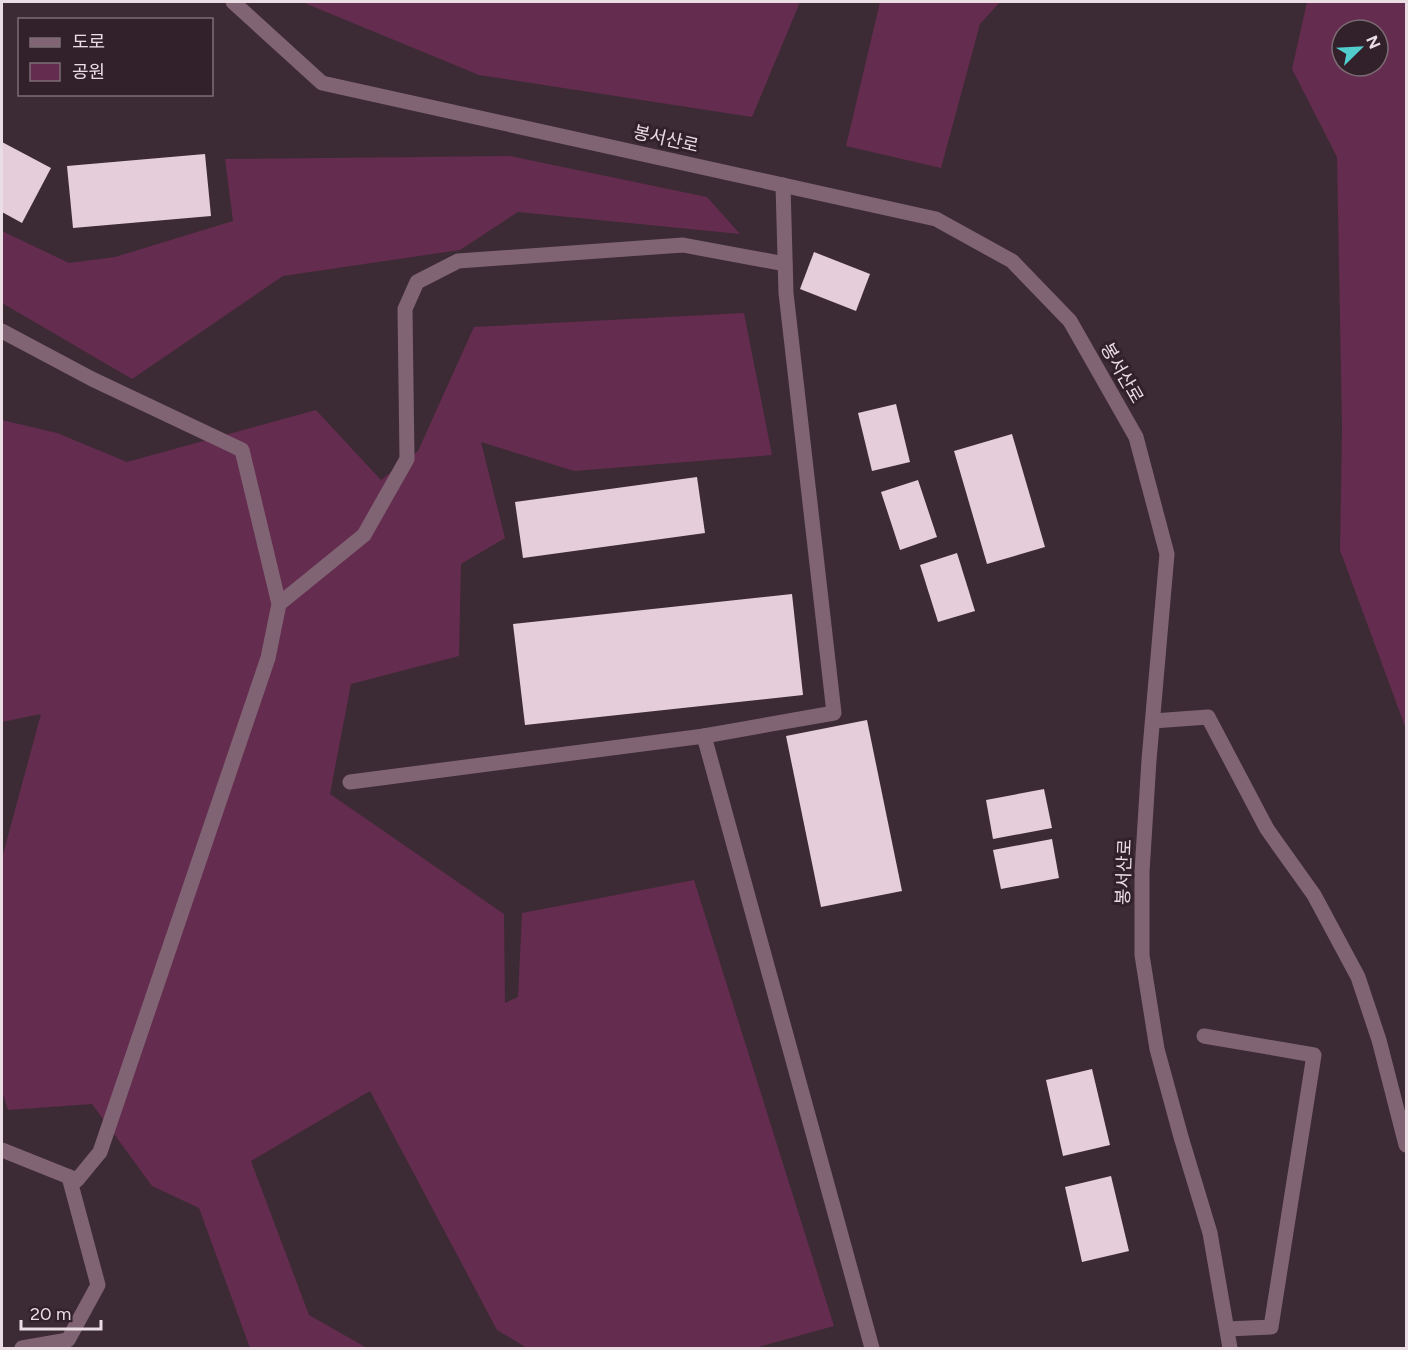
<svg xmlns="http://www.w3.org/2000/svg" width="1408" height="1350" font-family="Figtree,'Noto Sans KR',sans-serif">
<style>
.green{fill:#642c4e;fill-rule:evenodd}
.building{fill:#e5cdd9}
.lines{fill:none;stroke-linecap:round;stroke-linejoin:round}
.minor{stroke:#816474;stroke-width:15}
.labels{text-anchor:middle;dominant-baseline:central;stroke-width:6;stroke-linejoin:round;paint-order:stroke}
.street-label{font-size:18px;fill:#eadee4;stroke:#32212a}
</style>
<rect width="100%" height="100%" fill="#3c2b34"/>
<g class="green">
<path d="M302,2h498l-48,115 -273,-42z"/>
<path d="M880,2h120l-20,22 -39,144 -95,-22z"/>
<path d="M1307,2h99v727l-66,-179 2,-122 -5,-271 -45,-88zM1342,30h36v36h-36z"/>
<path d="M510,156l197,41 33,37 -222,-22 -58,38 -177,26 -151,103 -130,-76v-72l67,32 46,-6 118,-36 -8,-62z"/>
<path d="M744,313l28,142 -198,16 -93,-29 24,96 -44,26 -2,92 -108,28 -21,110 174,120 1,89 13,-6 4,-84 172,-33 140,446 -79,22h-228l-30,-18 -127,-239 -119,70 58,154 58,33h-117l-51,-140 -47,-22 -60,-82 -84,6 -6,-19v-233l39,-144 -39,8v-302l55,13 70,29 189,-52 65,70 37,-29 56,-124z"/>
</g>
<g class="building">
<path d="M2,142l49,26 -29,55 -20,-11z"/>
<path d="M205,154l6,62 -138,12 -6,-62z"/>
<path d="M814,252l56,22 -14,37 -56,-22z"/>
<path d="M896,404l14,58 -38,9 -14,-58z"/>
<path d="M1012,434l33,113 -58,17 -33,-113z"/>
<path d="M697,477l8,56 -182,25 -8,-56z"/>
<path d="M918,480l19,57 -37,13 -19,-58z"/>
<path d="M957,553l18,58 -37,11 -18,-57z"/>
<path d="M792,594l11,101 -278,30 -12,-101z"/>
<path d="M867,720l35,171 -81,16 -35,-171z"/>
<path d="M1044,789l8,39 -59,11 -7,-39z"/>
<path d="M1052,839l7,39 -58,11 -8,-39z"/>
<path d="M1092,1069l18,76 -47,11 -17,-76z"/>
<path d="M1111,1176l18,75 -47,11 -17,-75z"/>
</g>
<g class="lines">
<g class="minor">
<path d="M233,2l89,81 614,136 76,42 58,60 66,116 31,117 -18,206 -7,112v83l15,94 24,88 29,96 20,115"/>
<path d="M2,331l90,48 150,71 37,154 -11,54 -168,494 -23,28 -75,-30"/>
<path d="M279,604l85,-69 43,-76 -2,-150 12,-27 41,-21 225,-16 102,19"/>
<path d="M1153,721l55,-4 59,112 47,66 44,82 21,63 27,105"/>
<path d="M704,736l130,-23 -48,-420 -3,-108"/>
<path d="M350,782l354,-46 168,612"/>
<path d="M1204,1036l110,19 -43,272 -44,2"/>
<path d="M22,1348l46,-8 30,-55 -29,-108"/>
</g>
</g>
<g class="labels">
<g class="street-label">
<text transform="translate(666 139) rotate(13)">봉서산로</text>
<text transform="translate(1122 373) rotate(60)">봉서산로</text>
<text transform="translate(1124 872) rotate(-88)">봉서산로</text>
</g>
</g>
<rect width="1408" height="1350" fill="none" stroke="#eadee4" stroke-width="6"/>
<rect x="18" y="18" width="195" height="78" fill="#32212a" stroke="#7c6d74" stroke-width="1.5"/>
<rect x="30" y="38" width="30" height="9" fill="#816474" stroke="#7c6d74" stroke-width="1.5"/>
<text x="72" y="48" font-size="18" fill="#eadee4">도로</text>
<rect x="30" y="63" width="30" height="18" fill="#642c4e" stroke="#7c6d74" stroke-width="1.5"/>
<text x="72" y="78" font-size="18" fill="#eadee4">공원</text>
<g transform="translate(1360 48) rotate(66)"><circle r="28" fill="#32212a" stroke="#7c6d74" stroke-width="1.5"/>
<path d="M0-4.5L10 22L0 15L-10 22Z" fill="#52cdcd"/>
<text y="-9" font-size="16" font-weight="bold" text-anchor="middle" fill="#eadee4">N</text>
</g>
<path d="M21 1320v9h80v-9" fill="none" stroke="#eadee4" stroke-width="3"/>
<text x="30" y="1320" font-size="18" fill="#eadee4" stroke="#32212a" stroke-width="4.5" paint-order="stroke">20 m</text>
</svg>
